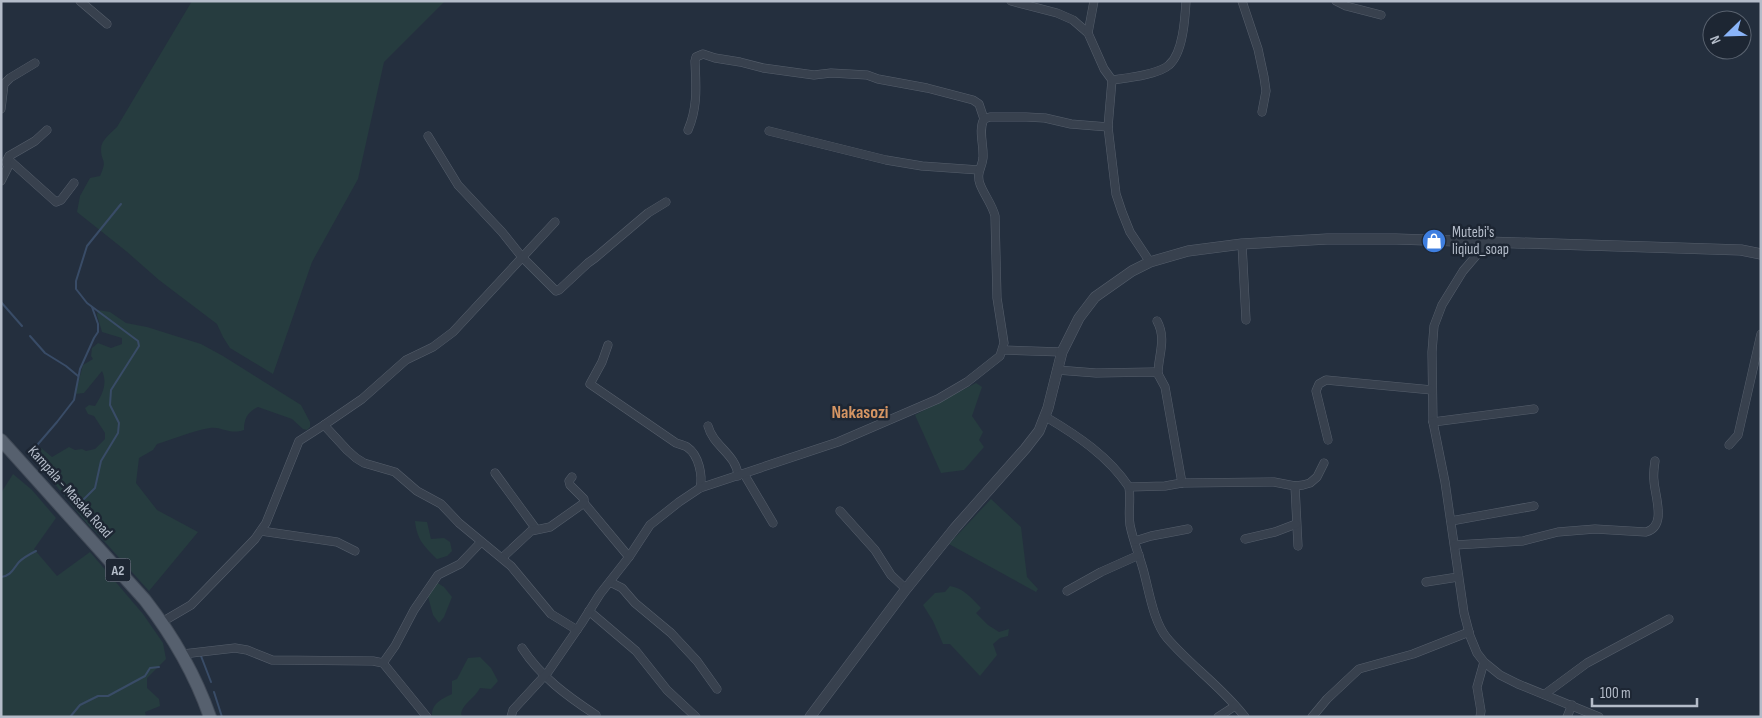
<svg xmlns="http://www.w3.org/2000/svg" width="1762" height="718" font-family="'Sofia Sans Condensed',sans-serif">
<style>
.green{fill:#263c3f}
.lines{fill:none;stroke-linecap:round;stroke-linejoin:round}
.stream{stroke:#394c67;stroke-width:2}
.minor-casing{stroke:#565f6c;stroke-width:9}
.tertiary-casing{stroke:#565f6c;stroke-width:11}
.primary-casing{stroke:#414a57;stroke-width:14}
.minor{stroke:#38414e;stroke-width:8}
.tertiary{stroke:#38414e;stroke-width:10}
.primary{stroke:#56606e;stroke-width:12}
.labels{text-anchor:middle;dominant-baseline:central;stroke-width:5;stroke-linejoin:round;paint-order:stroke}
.shield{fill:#1d2633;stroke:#878f9c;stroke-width:1}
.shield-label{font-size:14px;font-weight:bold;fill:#b4bcc9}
.poi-label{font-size:15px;fill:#b4bcc9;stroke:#1d2633;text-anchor:start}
.street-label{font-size:15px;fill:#b4bcc9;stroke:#1d2633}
.quarter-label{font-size:18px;font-weight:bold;fill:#d59563;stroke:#1d2633}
</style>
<rect width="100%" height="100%" fill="#242f3e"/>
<g class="green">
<path d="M192,1h253l-61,61 -26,117 -46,83 -39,112 -43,-26 -7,-11 -6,-13 -58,-44 -33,-29 -49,-39 3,-16 10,-18 10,-2c8,-18 1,-13 1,-27 0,-9 10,-16 16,-22z"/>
<path d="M98,310l12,2 16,11 21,4 54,17 22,12 78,49 9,17v5l-3,3 -4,-1 -11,-10 -34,-12c-10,5 -14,11 -14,23 -15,5 -23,-4 -34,-2 -18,3 -36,11 -53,16l-4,6 -14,8 -3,25 21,27 41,22 -49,59 -54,-60 -6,-5 -58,-71 9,-8 12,10 17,-10 6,3 7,-1 4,2 9,-2 10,-10v-6l-11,-17 -6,-2 -3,-6 4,-3 6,1c7,-11 13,-22 7,-35l-18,22 -9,1 8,-29 10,-6 -2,-3 1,-8 6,-5 13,5 11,-4v-6l-20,-6 -5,-17z"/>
<path d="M976,383l6,4 -10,29 11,16 -4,8 5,7 -20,23 -23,3 -26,-58z"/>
<path d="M13,474l19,16 24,28 -22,31 23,27 33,-24 53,62 20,29 3,16 -19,19v10l12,11 1,7 -15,6 1,5h-145v-224z"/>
<path d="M991,499l30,28 6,50 11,12 -2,3 -87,-48z"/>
<path d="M415,521l12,1 4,17 13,-1 6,4 2,9 -5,5 -10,3c-13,-13 -20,-19 -22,-38z"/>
<path d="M436,582l8,5 8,10 -8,20 -5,6 -6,-8 -6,-22z"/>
<path d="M950,586c14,2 22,13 31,22l-5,5 12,12 11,7 10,-3 -1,7 -8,2 -7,6 4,11 -17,21 -30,-32h-7l-10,-23 -10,-16 12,-12 10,-1z"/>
<path d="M480,657l11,11 7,13 -7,8 -11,-1c-5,10 -18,16 -19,26l2,3h-31c-1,-14 10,-18 20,-23v-13l5,-2 11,-21z"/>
</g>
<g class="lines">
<g class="stream">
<path d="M1,302l21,24"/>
<path d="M30,336l15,17 21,13 12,10"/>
<path d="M32,451l25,-29 17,-22 6,-31 14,-31 4,-6v-8l-6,-17"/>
<path d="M76,507l19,-19 6,-27 17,-28 1,-10 -9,-18 1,-15 28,-44 -1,-5 -51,-38 -11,-14v-8l11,-35 34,-42"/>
<path d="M1,577c10,-1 12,-8 18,-15 5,-5 11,-8 17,-11"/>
<path d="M201,656l10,26"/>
<path d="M214,692l8,25"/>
<path d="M70,717l10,-12 18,-9h10l37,-20 5,-8 9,-1"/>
</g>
<g class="minor-casing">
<g id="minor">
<path d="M80,1l27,23"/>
<path d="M1011,1l46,12 16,7 15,13 16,36 8,11 -4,47 8,67 6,18 8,20 20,30"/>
<path d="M1242,1l16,48 6,28 2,14 -4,21"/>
<path d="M1336,1l10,5 35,9"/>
<path d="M1088,33l6,-32"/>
<path d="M1112,80c14,-2 46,-5 57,-15 14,-12 16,-46 17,-64"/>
<path d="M1,109l3,-25 6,-6 25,-15"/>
<path d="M688,130c10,-23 8,-44 7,-69l1,-4 7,-3 12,4 25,4 23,6 51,7 17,-2 36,2 11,4 49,9 46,12 6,4 5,15"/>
<path d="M769,131l117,29 36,6 57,4"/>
<path d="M428,136l30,49 44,47 20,25 34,34 3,-1 29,-27 7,-5 53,-45 18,-11"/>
<path d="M8,159l48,43 5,-2 13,-17"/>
<path d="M1,181l7,-14 -2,-5 3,-6 26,-15 12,-11"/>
<path d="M1487,243l-24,28 -21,34 -8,21 -2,26 1,70 12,60 19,131 6,23 7,17 7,9 16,13 18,9 81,33"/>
<path d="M1242,244l4,76"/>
<path d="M1157,321c10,18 1,35 1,53"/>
<path d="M608,345l-6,17 -12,22 86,59c3,1 8,2 11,4 12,8 16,29 13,41"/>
<path d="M1003,350l59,2"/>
<path d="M1057,370l39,3 58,-1 4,2 7,13 17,96"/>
<path d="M1046,417c32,19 62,39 83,70 2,13 -1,25 1,38 3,15 9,30 13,44 6,21 10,52 24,69 24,28 55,49 78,79"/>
<path d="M1433,422l101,-13"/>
<path d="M324,425l38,-26 44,-39 27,-13 20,-15 102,-110"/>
<path d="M708,426c5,20 29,29 30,50"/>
<path d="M1328,440l-12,-49 3,-7 7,-4 106,10"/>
<path d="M1729,445l9,-10 23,-101"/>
<path d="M495,473l41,56"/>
<path d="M744,474l29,49"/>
<path d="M572,477l-3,4 1,4 14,14v4l45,54"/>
<path d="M1295,486l3,60"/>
<path d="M1129,487l36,-1 17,-3 92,-1 21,4 8,-1 7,-2 7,-6 7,-14"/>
<path d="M840,511l35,39 16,25 15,14"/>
<path d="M1451,521l83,-15"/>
<path d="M261,531l76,11 18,9"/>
<path d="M1245,539l30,-7 21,-8"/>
<path d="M1135,541l16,-5 37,-7"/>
<path d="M1455,545l68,-4 35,-9 37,-3 51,3c21,-6 9,-35 8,-51 -1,-6 0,-13 1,-20"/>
<path d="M502,558l29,-27 19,-4 34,-24"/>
<path d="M610,582l12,6 13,15 36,30 26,28 20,28"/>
<path d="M1426,582l32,-5"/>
<path d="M1067,591l34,-19 38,-17"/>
<path d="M589,611l47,40 31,39 29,27"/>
<path d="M162,622l29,-17 64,-66 11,-16 33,-82 25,-16 23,25 9,8 8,5 31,9 22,19 24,13 18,19 52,43 40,48 26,16"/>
<path d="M522,648c19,29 45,48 74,67"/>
<path d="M183,654l52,-6 12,2 25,10 101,1 10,2 44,54"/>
<path d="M383,663l12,-17 19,-36 24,-35 22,-11 21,-22"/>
<path d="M1545,694l42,-31 82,-44"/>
<path d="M511,717l2,-7 35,-38 33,-48 19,-30 29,-37 21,-32 29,-23 21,-14 138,-46 100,-43 29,-17 33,-26 4,-13 -7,-45 -2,-82c-3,-12 -11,-21 -15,-32 -4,-11 2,-16 3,-26 1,-13 -5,-28 1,-39l6,-2h36l19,1 26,6 37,3"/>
<path d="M1218,717l17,-11"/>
<path d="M1312,717l15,-18 32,-30 54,-15 56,-22"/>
<path d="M1480,717l1,-6 -4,-24 7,-25"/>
<path d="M1567,717l5,-12"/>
</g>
</g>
<g class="tertiary-casing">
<path id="tertiary" d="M810,717l96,-128 49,-61 70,-79 14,-18 9,-23 14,-56 17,-34 16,-21 37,-26 18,-9 38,-11 54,-7 85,-5h69l345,11 20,4"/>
</g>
<g class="primary-casing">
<path id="primary" d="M1,440l144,160c28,36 50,74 65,117"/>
</g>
<use href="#minor" class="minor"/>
<use href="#tertiary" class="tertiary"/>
<use href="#primary" class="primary"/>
</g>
<defs>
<g id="shop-disc" transform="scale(1.25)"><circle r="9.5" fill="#3f7fe0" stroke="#1d2633"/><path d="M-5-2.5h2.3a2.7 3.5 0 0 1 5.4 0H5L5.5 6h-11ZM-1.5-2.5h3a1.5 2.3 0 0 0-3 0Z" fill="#fff"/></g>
</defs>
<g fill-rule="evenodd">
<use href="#shop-disc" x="1434" y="241"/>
</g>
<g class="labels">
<rect class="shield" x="105.5" y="558.5" width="25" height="23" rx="4"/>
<g class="shield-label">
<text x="118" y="570">A2</text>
</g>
<g class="poi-label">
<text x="1452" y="232">Mutebi's<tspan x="1452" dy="17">liqiud_soap</tspan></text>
</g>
<g class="street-label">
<text transform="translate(70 492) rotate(48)">Kampala - Masaka Road</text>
</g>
<g class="quarter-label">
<text x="860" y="412">Nakasozi</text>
</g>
</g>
<rect width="1762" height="718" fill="none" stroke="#b4bcc9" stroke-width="5"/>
<g transform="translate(1727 35) rotate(247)"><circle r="24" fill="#1d2633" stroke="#59626f"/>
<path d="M0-4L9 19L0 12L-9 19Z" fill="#8ab4f8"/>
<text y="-8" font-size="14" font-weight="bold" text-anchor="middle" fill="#b4bcc9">N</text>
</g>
<path d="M1592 698v8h105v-8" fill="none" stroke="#b4bcc9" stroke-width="2.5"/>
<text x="1600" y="698" font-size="15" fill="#b4bcc9" stroke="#1d2633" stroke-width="4" paint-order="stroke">100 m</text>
</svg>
